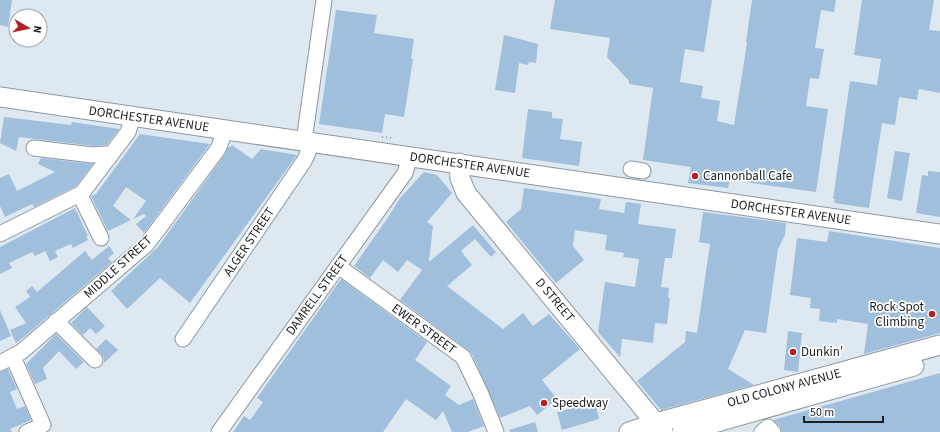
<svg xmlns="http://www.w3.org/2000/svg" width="940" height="432" font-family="'Source Sans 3',sans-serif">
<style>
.building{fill:#a0bfdc}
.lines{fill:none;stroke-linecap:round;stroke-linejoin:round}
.minor-casing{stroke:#8e979f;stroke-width:17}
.major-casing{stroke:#8e979f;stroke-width:21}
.path{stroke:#9da5ac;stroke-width:2;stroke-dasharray:1 3;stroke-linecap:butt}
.minor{stroke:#fff;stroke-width:15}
.major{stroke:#fff;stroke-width:19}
.poi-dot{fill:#b22221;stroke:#fff;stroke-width:1.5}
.labels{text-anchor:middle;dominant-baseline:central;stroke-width:3.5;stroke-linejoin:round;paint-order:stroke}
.street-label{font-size:13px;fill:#1b1f22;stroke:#fff}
.poi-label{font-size:13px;fill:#1b1f22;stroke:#fff;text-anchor:start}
</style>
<rect width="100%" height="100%" fill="#dee8f1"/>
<g class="building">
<path d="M0,0h12l-4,27 -8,-2z"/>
<path d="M555,0h157l-8,52 -19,-3 -5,33 23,4 -2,12 19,3 -3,20 17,4 13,-82 -1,-1 6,-42h84l-2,12 -13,-2 -6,38 9,1 -5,30 -9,-1 -4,28 22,3 -12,83 -86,-12 -2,8 -40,-5 3,-16 -48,-7 10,-72 -24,-4v-3l-22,-24 3,-19 -60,-9z"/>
<path d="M862,0h72l-5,30 11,1v62l-21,-4 -2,11 -18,-3 -4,28 -13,-2 -13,85 -35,-5 1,-4h-2l17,-118 27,4 4,-26 -27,-4z"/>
<path d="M336,10l41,5 -3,18 40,6 -3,20h2l-9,58 -19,-3 -3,19 -63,-9z"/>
<path d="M504,35l34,9 -2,19 -7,-1 -1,3 -9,-2 -4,30 -20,-3z"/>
<path d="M528,109l24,3v6l11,1 -3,20 22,3 -3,24 -57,-8z"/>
<path d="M4,117l67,8 1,-3 47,7 -12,16 -13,1 -75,-9 -3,14 -16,-8z"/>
<path d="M140,134l70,10 -66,89 -8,-9 10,-8 -2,-2 -11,5 13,-18 -20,-14 -13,19 18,14 -23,11 -17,-35 5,-2z"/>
<path d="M232,145l20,14 9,-10 36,6 -107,148 -30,-25 -33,31 -16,-18 47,-44 67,-93 3,-7h2z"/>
<path d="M895,151l15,2 -8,48 -15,-3z"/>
<path d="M41,158l52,6 -17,22 -42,21 -2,-3 -27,13 -5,-11v-28l9,-4 8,17 38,-19 -17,-8z"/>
<path d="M928,171l12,1v45l-24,-4 6,-38 6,1z"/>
<path d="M424,172l13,3 15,18 -25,29 6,4 -4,36 44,-37 23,27 -5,5 -16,-18 -14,12 11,14 -25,21 56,43 20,-16 10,13 16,-12 31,35 -38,31 15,19 -20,16 -7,-9 -30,12 -28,-64 -4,-4 -68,-50 22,-30 -15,-10 -9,12 -15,-12 -13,18 -16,-12 33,-47 13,-21z"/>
<path d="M524,188l77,11 -2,10 25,4 2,-11 15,2 -3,20 38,5 -4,29h-7l-4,29 8,1 -1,9 2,1 -3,26 -12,-1 -2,20 -31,-4 -2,18 -22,-25 7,-50 30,5 4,-28 -16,-2 1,-4 -19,-3 2,-15 -32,-5 -2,16 11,14 -28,23 -50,-61 15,-13z"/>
<path d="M75,208l13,28h-2l2,4 -15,8 -2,-4 -16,7 3,6 -8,4 -5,-10 -10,5 -3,-4 -23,11 3,5 -12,6v-27z"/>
<path d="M703,212l83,11 -1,12 -7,14 -12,84 -21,-3 -17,39 26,16 -93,25 -24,-29 48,-39 1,-11 11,2 13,-89 -11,-2z"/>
<path d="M829,231l111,17v85l-76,21 4,-30 -31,-5v4l-18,-2 1,-12 -10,-1 1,-10 -21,-3 7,-57 30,4z"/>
<path d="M109,246l5,7 -6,5 4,4 -87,74 -9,7 -6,-13 16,-7 -11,-16 15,-10 -4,-6 6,-5 5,6 48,-41 7,9z"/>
<path d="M341,279l86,63 -12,18 36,26 -6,9 14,10 14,-6 11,27 -16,6h-16l-9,-21 -7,9 -30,-21 -23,33h-150l11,-16 6,4 13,-18 -6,-4z"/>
<path d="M87,307l18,19 -9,8 -6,-6 -7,7 -12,-12z"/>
<path d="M0,310l11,26 -11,5z"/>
<path d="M788,331l14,2 -4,39 -14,-2z"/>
<path d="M56,334l28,28 -8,7 -17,-18 -16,17 4,11 -12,5 -9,-20z"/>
<path d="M106,339l12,11 -14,13v-6l-8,-8z"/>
<path d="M8,369l9,20 -7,3 7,17 8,-3 6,14 -21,9 2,3h-12v-60z"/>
<path d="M940,373v59h-158l-2,-6 -7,-6z"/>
<path d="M595,402l4,17 -37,11 -5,-18z"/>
<path d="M535,422l3,10h-28l-1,-2z"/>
</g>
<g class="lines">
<g class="minor-casing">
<g id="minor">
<path d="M304,141l20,-141"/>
<path d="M34,148l58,7 14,-1 4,2"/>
<path d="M631,169l12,2"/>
<path d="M80,195l21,43"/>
<path d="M0,234l82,-41 46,-61 5,-16"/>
<path d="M338,266l125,91 17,35 16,40"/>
<path d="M56,321l39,39"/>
<path d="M183,339l121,-178 3,-6 4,-13"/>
<path d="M13,357l30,68 -16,7"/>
<path d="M0,363l21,-11 126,-108 71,-95 4,-10 3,-10"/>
<path d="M219,432l186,-259 5,-17"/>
<path d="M762,432l6,-5 5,5"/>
</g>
</g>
<g class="major-casing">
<g id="major">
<path d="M0,97l940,137"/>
<path d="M459,163l1,15 6,15 197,239"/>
<path d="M629,432l27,-9 284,-78"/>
<path d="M682,432l232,-66"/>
</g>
</g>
<path class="path" d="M382,137l11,1"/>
<use href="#minor" class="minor"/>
<use href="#major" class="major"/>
</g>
<g class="poi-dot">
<circle cx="695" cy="176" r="4"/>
<circle cx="932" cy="314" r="4"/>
<circle cx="793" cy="352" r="4"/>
<circle cx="544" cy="403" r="4"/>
</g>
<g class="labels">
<g class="street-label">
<text transform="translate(149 119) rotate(8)">DORCHESTER AVENUE</text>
<text transform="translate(470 165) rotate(8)">DORCHESTER AVENUE</text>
<text transform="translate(791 212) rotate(8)">DORCHESTER AVENUE</text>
<text transform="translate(249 242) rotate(-56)">ALGER STREET</text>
<text transform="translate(118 267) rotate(-42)">MIDDLE STREET</text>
<text transform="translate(317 295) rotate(-54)">DAMRELL STREET</text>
<text transform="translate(555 300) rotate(50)">D STREET</text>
<text transform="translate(424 329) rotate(36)">EWER STREET</text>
<text transform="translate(784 388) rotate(-15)">OLD COLONY AVENUE</text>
</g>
<g class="poi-label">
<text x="703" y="176">Cannonball Cafe</text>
<text x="924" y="307" text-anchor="end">Rock Spot<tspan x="924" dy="15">Climbing</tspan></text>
<text x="801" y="352">Dunkin'</text>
<text x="552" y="403">Speedway</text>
</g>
</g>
<g transform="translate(28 28) rotate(99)"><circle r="19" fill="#ffffff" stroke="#a4a5a7"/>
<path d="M0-3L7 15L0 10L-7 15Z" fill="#b22221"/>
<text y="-6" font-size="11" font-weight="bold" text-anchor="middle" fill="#1b1f22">N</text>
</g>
<path d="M804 416v6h79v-6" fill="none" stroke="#1b1f22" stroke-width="2"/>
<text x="810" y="416" font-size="12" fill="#1b1f22" stroke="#ffffff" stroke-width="3" paint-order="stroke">50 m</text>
</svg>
